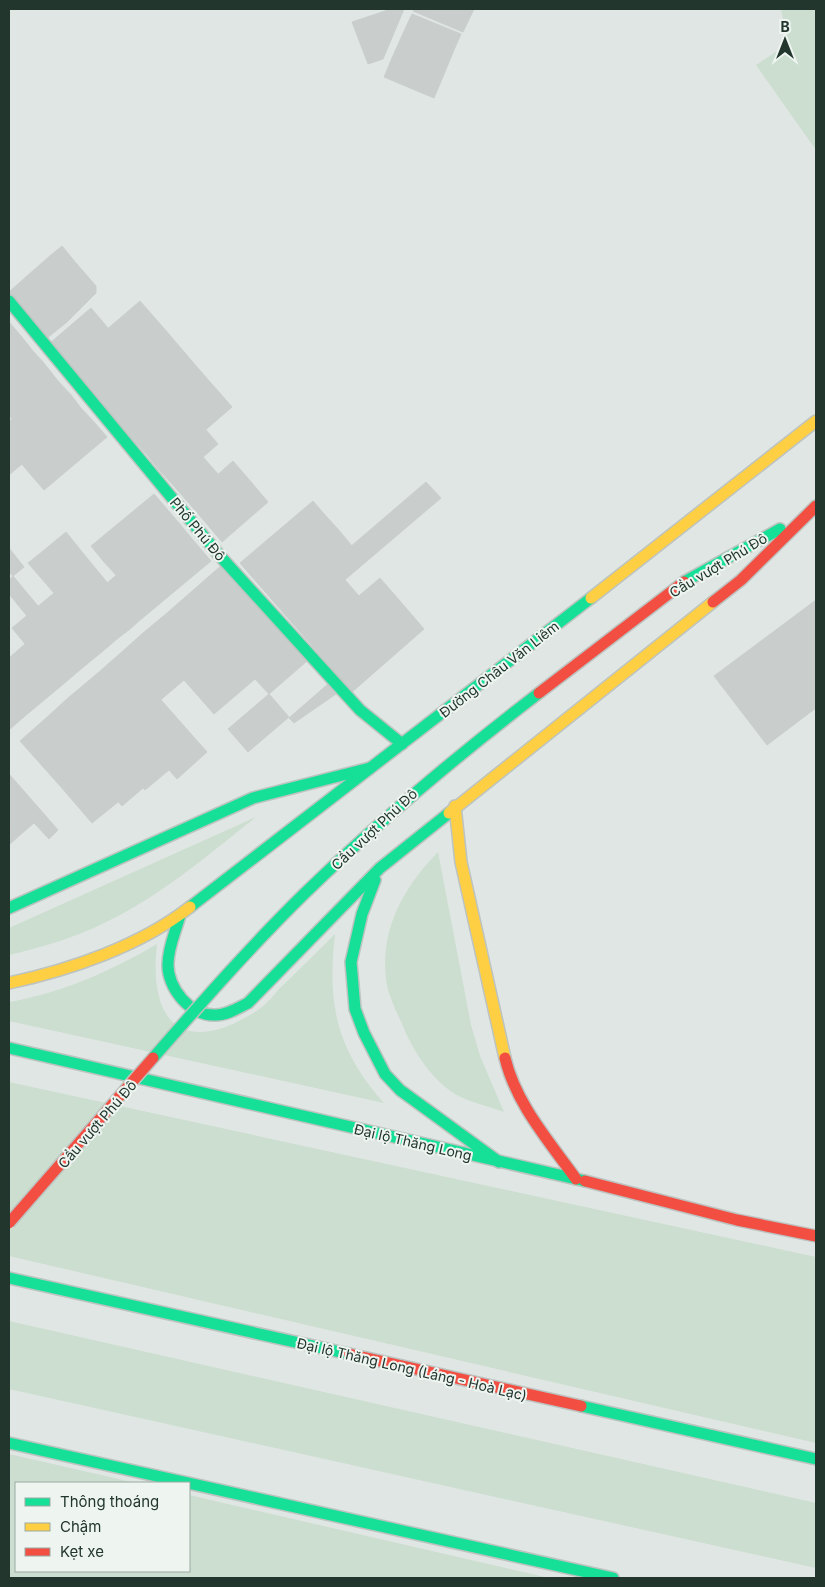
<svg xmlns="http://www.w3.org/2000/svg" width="825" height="1587" font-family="Inter,sans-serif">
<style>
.green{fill:#cbdecf}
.building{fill:#c9cecc;stroke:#c9cfcc}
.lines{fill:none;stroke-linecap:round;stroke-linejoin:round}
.fast-casing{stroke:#bdc3c0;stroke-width:14}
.slow-casing{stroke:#bdc3c0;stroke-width:14}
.jam-casing{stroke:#bdc3c0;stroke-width:14}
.fast{stroke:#16e098;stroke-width:11}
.slow{stroke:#ffcf43;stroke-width:11}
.jam{stroke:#f24e42;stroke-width:11}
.fast-bridge-casing{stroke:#bdc3c0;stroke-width:14;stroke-linecap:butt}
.jam-bridge-casing{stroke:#bdc3c0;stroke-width:14;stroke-linecap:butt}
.fast-bridge{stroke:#16e098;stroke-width:11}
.jam-bridge{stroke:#f24e42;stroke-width:11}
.labels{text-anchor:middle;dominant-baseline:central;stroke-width:4;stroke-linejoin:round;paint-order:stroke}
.street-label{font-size:14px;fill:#22362e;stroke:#eef5f1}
</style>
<rect width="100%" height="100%" fill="#e0e6e3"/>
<g class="green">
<path d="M781,9h35v141l-60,-85 32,-21z"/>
<path d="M256,817c-47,37 -95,79 -150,105 -31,16 -64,25 -97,33v-27z"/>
<path d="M438,852l33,173 9,31 24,56c-15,-6 -33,-9 -47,-17 -24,-14 -41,-40 -52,-64 -6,-15 -15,-31 -18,-46 -9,-53 16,-97 51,-133z"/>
<path d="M335,934c-8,70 1,115 49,169l-375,-82v-19c53,-9 102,-31 148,-58 -9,79 26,113 98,68 10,-6 18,-16 25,-24 19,-18 37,-36 55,-54z"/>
<path d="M9,1082l807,175v186l-807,-187z"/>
<path d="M9,1321l807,182v65l-807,-179z"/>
<path d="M9,1454l127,29h-120v88h173v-76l360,83h-540z"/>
</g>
<g class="building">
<path d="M391,9h13l-21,50 -15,5 -16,-42z"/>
<path d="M414,9h60l-11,23 -50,-21z"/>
<path d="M412,14l49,20 -7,16 -49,-21z"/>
<path d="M405,29l49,21 -12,29 -50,-21z"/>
<path d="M392,58l50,21 -8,19 -50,-21z"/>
<path d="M62,246l14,17 -11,9 -14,-17z"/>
<path d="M51,255l14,17 -24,20 -14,-16z"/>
<path d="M76,263l13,15 -35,29 -13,-15z"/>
<path d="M27,276l40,46 -21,17 -37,-47z"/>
<path d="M89,278l7,8v7l-29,29 -13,-15z"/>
<path d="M140,301l28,32 -21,18 -28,-32z"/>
<path d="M91,308l17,20 -41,35 -17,-20z"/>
<path d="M119,319l28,32 -52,45 -28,-33z"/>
<path d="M9,322l12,14 -12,10z"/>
<path d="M168,333l23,27 -73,62 -23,-26z"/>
<path d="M21,336l12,15 -24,20v-25z"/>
<path d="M33,351l10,11 -34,29v-20z"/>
<path d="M191,360l19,22 -73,62 -19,-22z"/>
<path d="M43,362l15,19 -46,38 -3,-4v-24z"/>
<path d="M58,381l13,14 -46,39 -13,-15z"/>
<path d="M210,382l9,10 -72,63 -10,-11z"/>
<path d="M219,392l13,15 -73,63 -12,-15z"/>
<path d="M71,395l10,13 -46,38 -10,-12z"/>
<path d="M81,408l13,14 -47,39 -12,-15z"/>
<path d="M12,419l35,42 -16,14 -22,-26v-27z"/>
<path d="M94,422l13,15 -63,53 -13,-15z"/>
<path d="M206,430l12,14 -46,40 -13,-14z"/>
<path d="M9,449l13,15 -13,11z"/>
<path d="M203,457l15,17 -31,27 -15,-17z"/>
<path d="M233,461l13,15 -19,17 -13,-15z"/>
<path d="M246,476l6,7 -46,40 -6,-7z"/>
<path d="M214,478l13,15 -27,23 -13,-15z"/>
<path d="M426,482l15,16 -148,126 -14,-16z"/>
<path d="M252,483l16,19 -46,40 -16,-19z"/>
<path d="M154,494l13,15 -63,53 -13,-16z"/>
<path d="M313,501l12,14 -73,62 -12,-14z"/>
<path d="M167,509l12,14 -63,52 -12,-13z"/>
<path d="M325,515l12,13 -47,41 15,17 -26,22 -27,-31z"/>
<path d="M179,523l14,17 -72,60 -14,-17z"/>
<path d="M337,528l15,18 -47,40 -15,-17z"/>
<path d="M66,532l25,31 -23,18 -25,-30z"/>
<path d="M193,540l18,21 -72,60 -18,-21z"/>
<path d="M9,548l15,19 -11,9 -4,-4z"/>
<path d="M43,551l25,30 -14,12 -26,-30z"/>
<path d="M91,563l25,30 -22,19 -26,-31z"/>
<path d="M222,565l17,19 -56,48 -16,-19z"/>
<path d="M13,576l25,30 -11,10 -18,-22v-14z"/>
<path d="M380,578l26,30 -73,62 -26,-30z"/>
<path d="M345,580l14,16 -52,44 -14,-16z"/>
<path d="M68,581l49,58 -14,12 -49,-58z"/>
<path d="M239,584l24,27 -17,15 -24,-27z"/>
<path d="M54,593l24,29 -42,35 -24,-29z"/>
<path d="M116,593l23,28 -9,8 -23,-28z"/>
<path d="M222,599l24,27 -38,33 -25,-27z"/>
<path d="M816,600v108l-49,37 -53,-69z"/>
<path d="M107,601l23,28 -13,10 -23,-27z"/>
<path d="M406,608l18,21 -72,63 -19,-22z"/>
<path d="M263,611l16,18 -38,34 -16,-19z"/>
<path d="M167,613l24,27 -24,21 -24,-28z"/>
<path d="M78,622l25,29 -22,18 -24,-29z"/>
<path d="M279,629l14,16 -38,34 -14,-16z"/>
<path d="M143,633l41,47 -20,17 -40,-47z"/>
<path d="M57,640l24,29 -20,17 -25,-29z"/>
<path d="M191,640l17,19 -24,21 -17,-19z"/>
<path d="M25,644l11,13 -27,23v-22z"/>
<path d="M225,644l30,35 -41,35 -30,-34z"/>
<path d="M293,645l14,16 -38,33 -14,-15z"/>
<path d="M124,650l40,47 -24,21 -41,-46z"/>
<path d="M36,657l25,29 -36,30 -16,-18v-18z"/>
<path d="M99,672l41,46 -30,27 -42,-47z"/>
<path d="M328,684l8,10 -42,29 -5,-5z"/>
<path d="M269,694l20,23 -41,35 -20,-23z"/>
<path d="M9,698l16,18 -16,14z"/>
<path d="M68,698l42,47 -24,20 -41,-46z"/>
<path d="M161,700l46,52 -30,27 -47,-53z"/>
<path d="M45,719l41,46 -25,22 -41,-46z"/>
<path d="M130,726l39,44 -24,20 -38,-43z"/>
<path d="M107,747l36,41 -21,18 -36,-41z"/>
<path d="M86,765l32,37 -26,21 -31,-36z"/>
<path d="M9,774l35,40 -10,9 -25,-29z"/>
<path d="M9,794l25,29 -14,12 -11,-12z"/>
<path d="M44,814l14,16 -9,9 -15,-16z"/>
<path d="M9,823l11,12 -11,10z"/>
</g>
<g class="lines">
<g class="fast-casing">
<g id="fast">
<path d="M9,301l211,255 140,154 42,34"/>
<path d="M684,582l96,-53"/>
<path d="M375,880l-13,34 -11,48 4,47 9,24 21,41 15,16 99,72"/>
<path d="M190,907l401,-309"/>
<path d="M9,908l244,-110 117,-30"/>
<path d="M180,915c-4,16 -12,32 -12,49 -1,23 22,53 48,51 11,0 22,-7 32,-12l132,-135 69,-55"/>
<path d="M9,1048l576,133"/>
<path d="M9,1278l340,76"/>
<path d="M581,1406l235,53"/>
<path d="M9,1443l604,135"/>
</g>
</g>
<g class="slow-casing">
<g id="slow">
<path d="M591,598l225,-177"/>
<path d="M455,806l6,56 44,196"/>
<path d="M449,813l264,-211"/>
<path d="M9,983c61,-13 131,-37 181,-76"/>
</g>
</g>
<g class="jam-casing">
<g id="jam">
<path d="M713,602l28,-22 75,-74"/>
<path d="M505,1058c11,46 44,83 71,121"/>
<path d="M585,1181l152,39 79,16"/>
<path d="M349,1354l232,52"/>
</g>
</g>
<use href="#fast" class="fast"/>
<use href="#slow" class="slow"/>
<use href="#jam" class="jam"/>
<g class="fast-bridge-casing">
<path id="fast-bridge" d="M153,1058c49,-56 98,-112 151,-164 74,-72 153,-138 235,-201"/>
</g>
<g class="jam-bridge-casing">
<g id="jam-bridge">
<path d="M539,693l145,-111"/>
<path d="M9,1223l144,-165"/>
</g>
</g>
<use href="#fast-bridge" class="fast-bridge"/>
<use href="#jam-bridge" class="jam-bridge"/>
</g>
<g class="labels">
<g class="street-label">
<text transform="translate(198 529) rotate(50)">Phố Phú Đô</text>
<text transform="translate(718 565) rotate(-31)">Cầu vượt Phú Đô</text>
<text transform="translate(499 669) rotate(-38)">Đường Châu Văn Liêm</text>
<text transform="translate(374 829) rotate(-43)">Cầu vượt Phú Đô</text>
<text transform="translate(97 1124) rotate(-49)">Cầu vượt Phú Đô</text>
<text transform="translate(413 1142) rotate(13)">Đại lộ Thăng Long</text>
<text transform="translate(412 1369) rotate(13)">Đại lộ Thăng Long (Láng - Hoà Lạc)</text>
</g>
</g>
<rect width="825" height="1587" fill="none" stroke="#22362e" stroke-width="20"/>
<rect x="15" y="1482" width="175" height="90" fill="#eef5f1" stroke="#9ca9a3"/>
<rect x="25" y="1498" width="25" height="8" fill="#16e098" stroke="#9ca9a3"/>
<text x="60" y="1507" font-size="15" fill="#22362e">Thông thoáng</text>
<rect x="25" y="1523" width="25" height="8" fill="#ffcf43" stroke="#9ca9a3"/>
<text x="60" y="1532" font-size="15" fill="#22362e">Chậm</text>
<rect x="25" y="1548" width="25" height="8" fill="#f24e42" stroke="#9ca9a3"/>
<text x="60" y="1557" font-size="15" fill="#22362e">Kẹt xe</text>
<g transform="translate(785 40)" stroke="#eef5f1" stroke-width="4" paint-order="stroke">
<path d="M0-4L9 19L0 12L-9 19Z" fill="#22362e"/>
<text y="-8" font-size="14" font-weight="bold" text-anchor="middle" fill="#22362e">B</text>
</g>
</svg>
